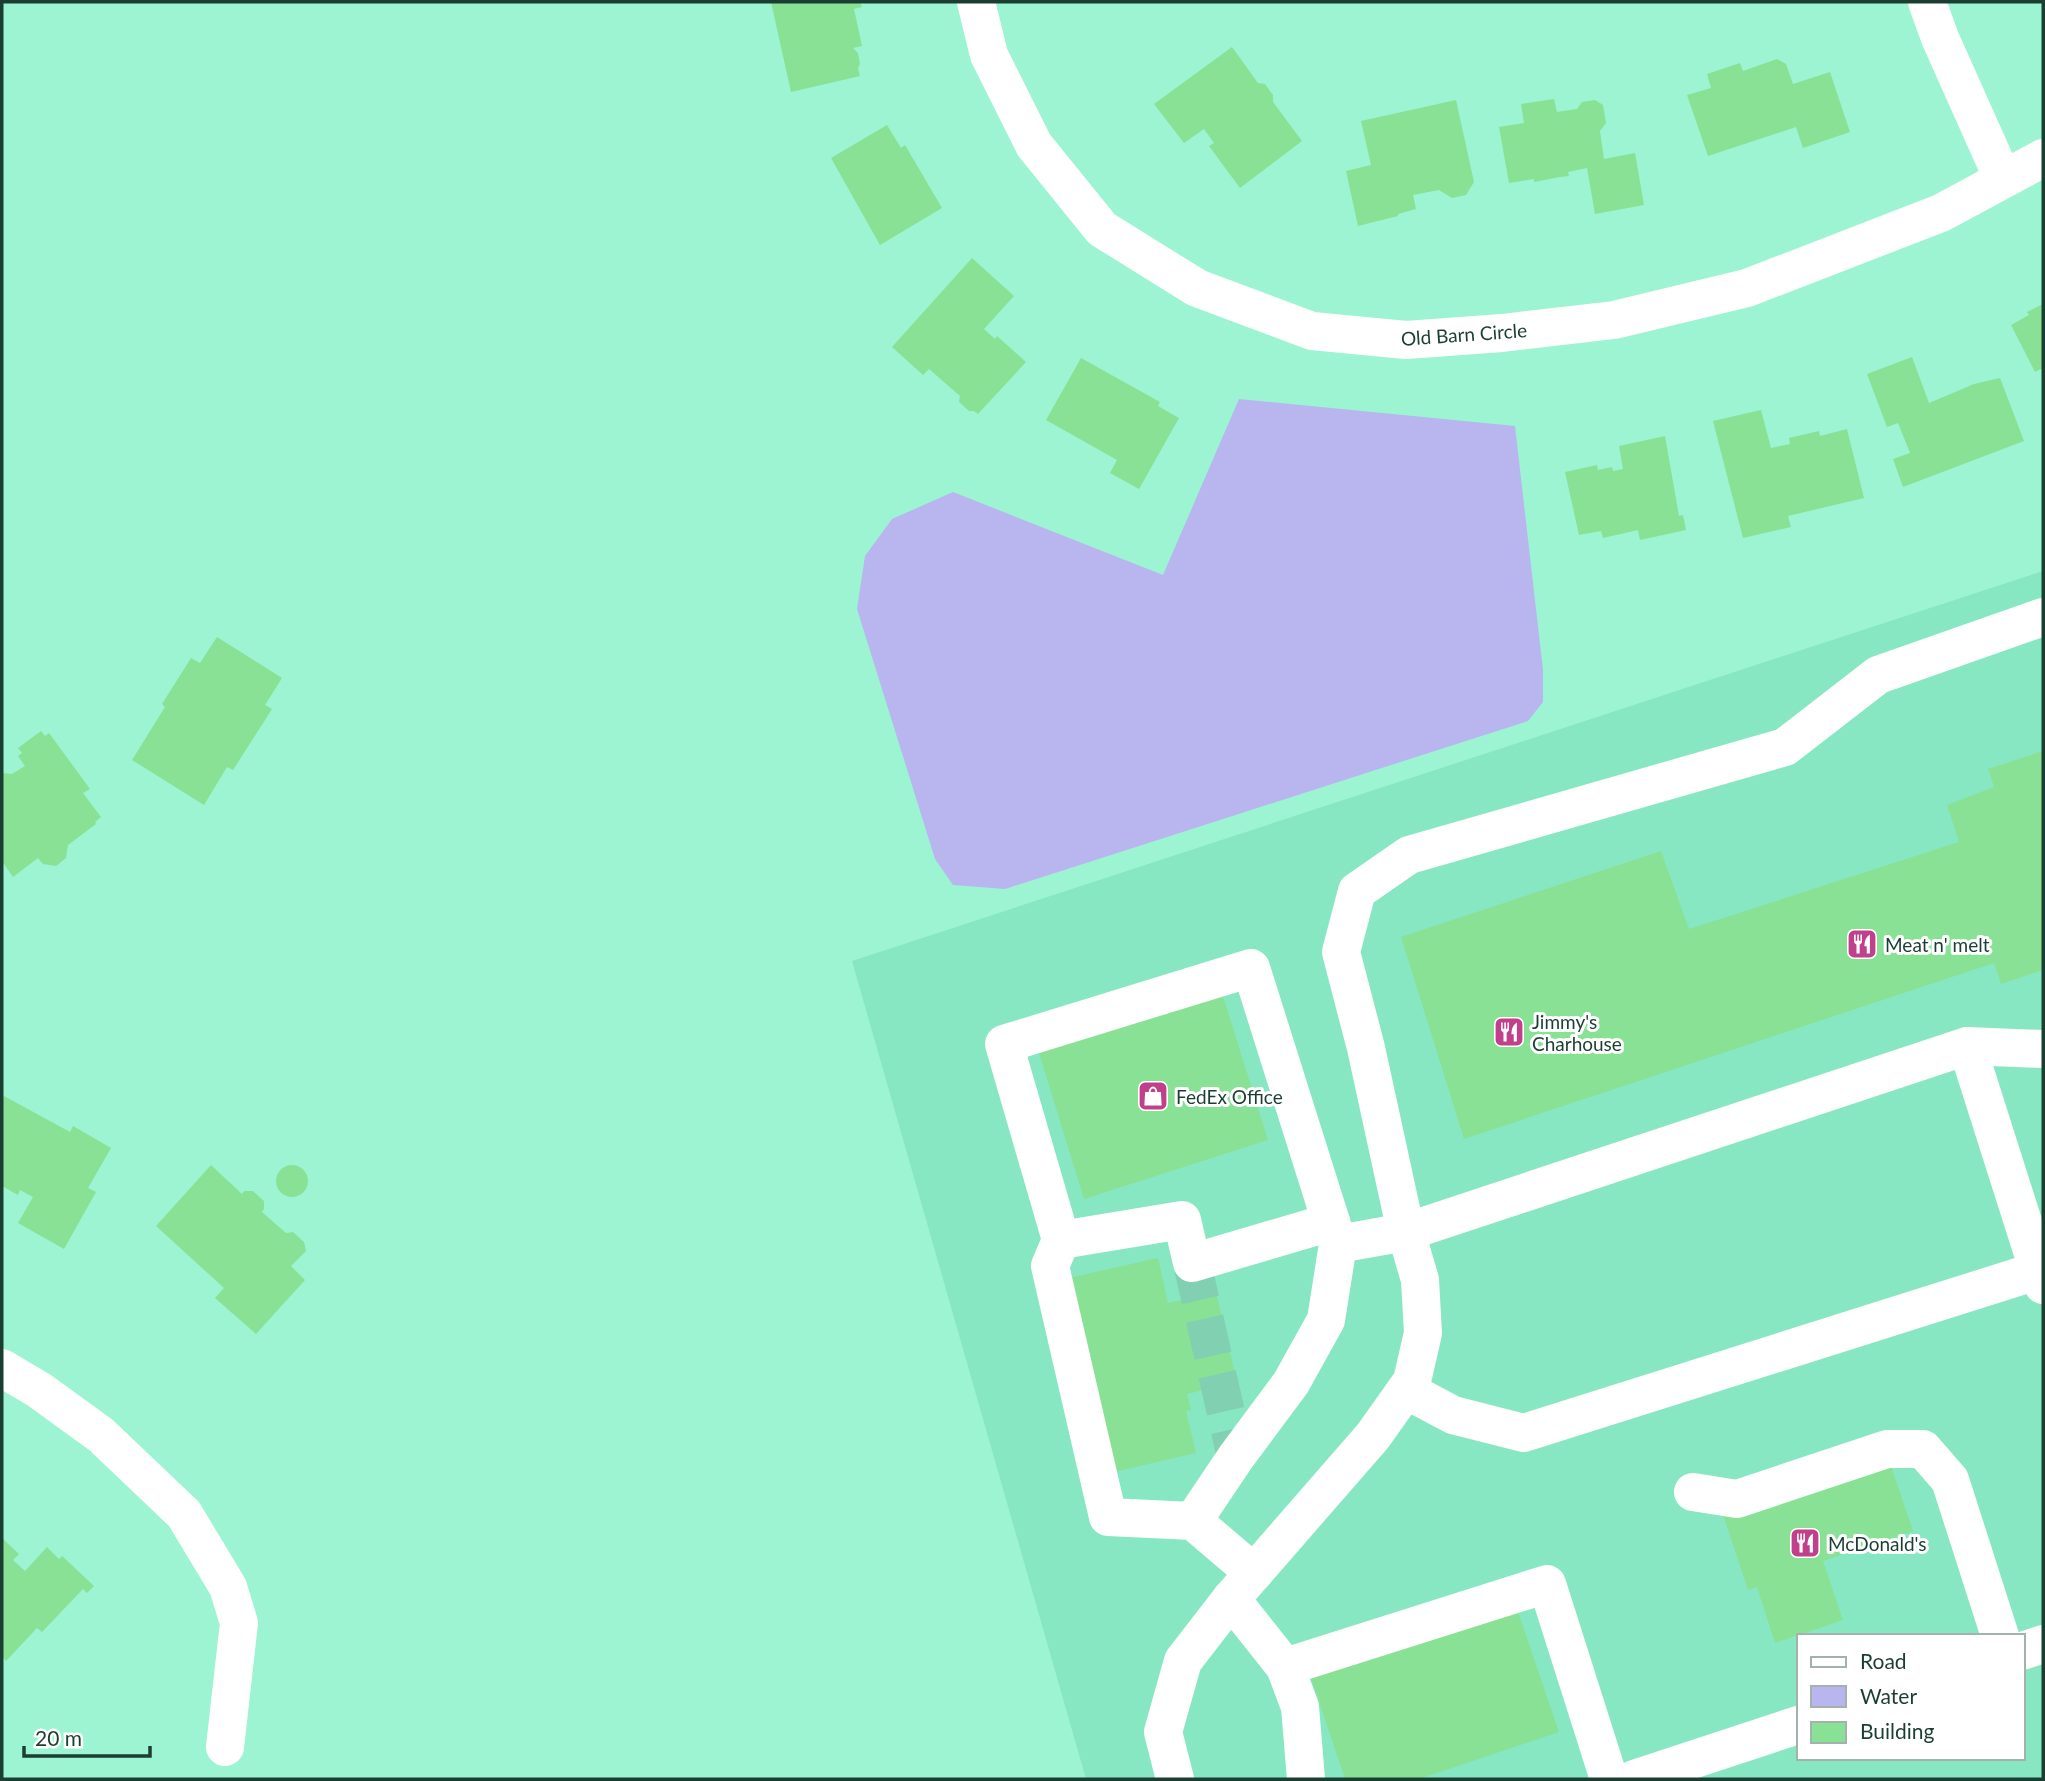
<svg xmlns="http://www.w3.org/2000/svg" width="2045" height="1781" font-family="Lato,sans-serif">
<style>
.built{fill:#87e7c3;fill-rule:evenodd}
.water{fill:#b9b5ef}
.building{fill:#89e195}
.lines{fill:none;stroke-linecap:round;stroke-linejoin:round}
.minor-tunnel{stroke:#82d0b2;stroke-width:38;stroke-dasharray:38 19;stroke-linecap:butt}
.minor{stroke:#fff;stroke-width:38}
.labels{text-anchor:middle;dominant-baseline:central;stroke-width:6;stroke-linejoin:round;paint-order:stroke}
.street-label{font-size:19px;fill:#1a3e31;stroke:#fff}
.poi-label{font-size:19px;fill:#1a3e31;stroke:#fff;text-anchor:start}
</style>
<rect width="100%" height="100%" fill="#9cf4d2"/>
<path class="built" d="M2043,571v1208h-957l-234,-818zM1798,1636h224v122h-224z"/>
<path class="water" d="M1239,399l276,27 28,244v32l-15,19 -523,168 -52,-4 -18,-26 -78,-250 8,-53 27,-37 61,-27 210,83z"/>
<g class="building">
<path d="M771,2h89l2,5 -8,2 8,37 -9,2 5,5 2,11 -2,4 2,8 -69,16z"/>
<path d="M1232,47l26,36 7,1 8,11v7l29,39 -62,47 -31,-42 5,-3 -10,-14 -20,14 -30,-39z"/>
<path d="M1777,59l9,5 7,20 37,-12 20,60 -47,16 -7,-21 -88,29 -21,-61 24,-7 -4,-14 33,-11 3,8z"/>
<path d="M1554,99l3,13 20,-3 5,-7 13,-2 8,5 3,18 -6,8 4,28 31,-6 9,52 -49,9 -8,-46 -19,4 1,4 -9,1 -26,5v-3l-25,4 -10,-56 25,-4 -3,-19z"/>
<path d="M1456,100l18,82 -8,13 -14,3 -13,-8 -26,5 3,14 -18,5v2l-40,10 -12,-55 25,-6 -10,-44z"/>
<path d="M887,125l14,23 4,-3 37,63 -62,37 -49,-87z"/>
<path d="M972,258l42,38 -30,33 11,10 2,-3 29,26 -48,52 -4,-3h-5l-10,-9 1,-6 -31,-27 -6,6 -31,-28z"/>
<path d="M2043,304v64l-8,4 -24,-47 18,-10 -2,-3z"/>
<path d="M1912,357l17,46 45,-19 26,-6 24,63 -121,46 -10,-28 17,-6 -12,-30 -11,4 -20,-53z"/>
<path d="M1081,358l79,44 -2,4 21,12 -40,71 -29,-16 7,-13 -71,-40z"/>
<path d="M1761,410l10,38 19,-4 -1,-6 30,-7 1,5 27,-7 17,69 -76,18 3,11 -48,11 -30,-117z"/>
<path d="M1665,436l14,80 4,-1 3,15 -46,10 -2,-10 -35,8 -2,-7 -22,4 -14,-63 32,-7 1,5 14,-3 1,4 10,-2 -4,-23z"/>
<path d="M217,637l65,41 -17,27 7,4 -39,61 -6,-3 -23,38 -72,-45 33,-53 -3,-3 29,-46 9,5z"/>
<path d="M41,731l4,5 4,-3 41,56 -7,4 18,24 -6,5 1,2 -28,21 -2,13 -10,8 -13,-2 -5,-6 -25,19 -11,-16v-88l10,1 13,-8 -7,-10 4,-3 -4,-5z"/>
<path d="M2043,751v219l-42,14 -7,-21 -530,176 -63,-202 260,-86 28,78 270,-87 -12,-37 47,-18 -6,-18z"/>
<path d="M1222,993l46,147 -184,59 -45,-146z"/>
<path d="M4,1096l66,36 3,-6 38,22 -23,40 8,4 -32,57 -46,-26 15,-26 -13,-7 -2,5 -16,-9v-86z"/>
<path d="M211,1165l31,29 2,-3h9l11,10v8l-2,3 24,21 7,-1 11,10 2,9 -15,15 14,14 -49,54 -41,-36 9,-10 -68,-62z"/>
<circle cx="292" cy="1181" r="16"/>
<path d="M1158,1258l10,45 48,-11 21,90 -50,12 4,16 -5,1 10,42 -91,21 -45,-194z"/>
<path d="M1890,1463l23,68 -90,30 20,59 -68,23 -18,-56 -9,3 -27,-81z"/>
<path d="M2,1538l17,16 -6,6 12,11 22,-24 12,12 3,-3 32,30 -7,7 -4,-4 -41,43 -5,-4 -31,33 -4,-5z"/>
<path d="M1516,1606l43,126 -140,47h-74l-35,-104z"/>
</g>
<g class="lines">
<path class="minor-tunnel" d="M1192,1263l44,194"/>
<g class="minor">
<path d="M976,2l13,53 45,90 68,84 95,59 115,43 94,9 96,-7 112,-13 133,-32 194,-75 102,-55"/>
<path d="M1927,2l13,36 63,141"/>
<path d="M1967,1046l76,239"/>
<path d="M1061,1240l121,-20 10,43 139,-41"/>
<path d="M2,1368l37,22 62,45 83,79 44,73 11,36 -14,124"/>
<path d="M1406,1390l47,25 71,18 519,-164"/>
<path d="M1693,1492l44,7 150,-50h36l27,31 50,156"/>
<path d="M1193,1521l43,-64 55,-74 35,-63 12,-76"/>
<path d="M1254,1573l-61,-52 -85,-4 -58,-251 11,-26 -57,-196 247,-76 87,276 68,-12 -40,-184 -25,-96 16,-61 52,-36 376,-108 93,-72 165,-58"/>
<path d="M1231,1599l54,68 15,40 6,72"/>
<path d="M2022,1651l21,-7"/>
<path d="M1285,1667l262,-83 62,195"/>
<path d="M1175,1779l-12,-47 20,-71 48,-62 142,-163 39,-55 11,-48 -3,-53 -14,-48 561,-186 76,3"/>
<path d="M1634,1779l164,-54"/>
</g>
</g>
<defs>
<g id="restaurant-square" transform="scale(1.575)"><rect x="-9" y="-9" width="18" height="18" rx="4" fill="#c0408c" stroke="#fff"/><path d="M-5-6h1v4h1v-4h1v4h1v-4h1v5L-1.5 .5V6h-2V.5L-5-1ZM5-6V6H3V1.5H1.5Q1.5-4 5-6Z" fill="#fff"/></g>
<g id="shop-square" transform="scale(1.575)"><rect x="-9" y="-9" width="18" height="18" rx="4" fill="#c0408c" stroke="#fff"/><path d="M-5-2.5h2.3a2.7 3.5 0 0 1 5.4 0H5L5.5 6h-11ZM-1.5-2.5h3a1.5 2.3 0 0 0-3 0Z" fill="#fff"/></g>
</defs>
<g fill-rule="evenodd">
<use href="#restaurant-square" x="1862" y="944"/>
<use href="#restaurant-square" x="1509" y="1032"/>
<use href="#shop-square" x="1153" y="1096"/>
<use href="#restaurant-square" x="1805" y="1543"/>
</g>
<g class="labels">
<g class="street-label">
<text transform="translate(1464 334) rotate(-4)">Old Barn Circle</text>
</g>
<g class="poi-label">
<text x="1885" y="944">Meat n' melt</text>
<text x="1532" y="1021">Jimmy's<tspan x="1532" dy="22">Charhouse</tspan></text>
<text x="1176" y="1096">FedEx Office</text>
<text x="1828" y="1543">McDonald's</text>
</g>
</g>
<rect width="2045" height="1781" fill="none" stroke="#1a3e31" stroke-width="7"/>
<rect x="1797" y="1634" width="228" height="126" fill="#ffffff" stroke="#a3b2ad" stroke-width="2"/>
<rect x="1811" y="1657" width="35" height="10" fill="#ffffff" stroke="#a3b2ad" stroke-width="2"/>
<text x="1860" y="1669" font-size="21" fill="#1a3e31">Road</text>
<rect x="1811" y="1686" width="35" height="21" fill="#b9b5ef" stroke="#a3b2ad" stroke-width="2"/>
<text x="1860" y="1704" font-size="21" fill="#1a3e31">Water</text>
<rect x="1811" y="1722" width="35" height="21" fill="#89e195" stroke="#a3b2ad" stroke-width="2"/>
<text x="1860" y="1739" font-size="21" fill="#1a3e31">Building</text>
<path d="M24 1746v10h126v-10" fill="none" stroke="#1a3e31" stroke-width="3.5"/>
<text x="35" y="1746" font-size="21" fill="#1a3e31" stroke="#ffffff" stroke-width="5" paint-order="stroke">20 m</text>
</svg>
